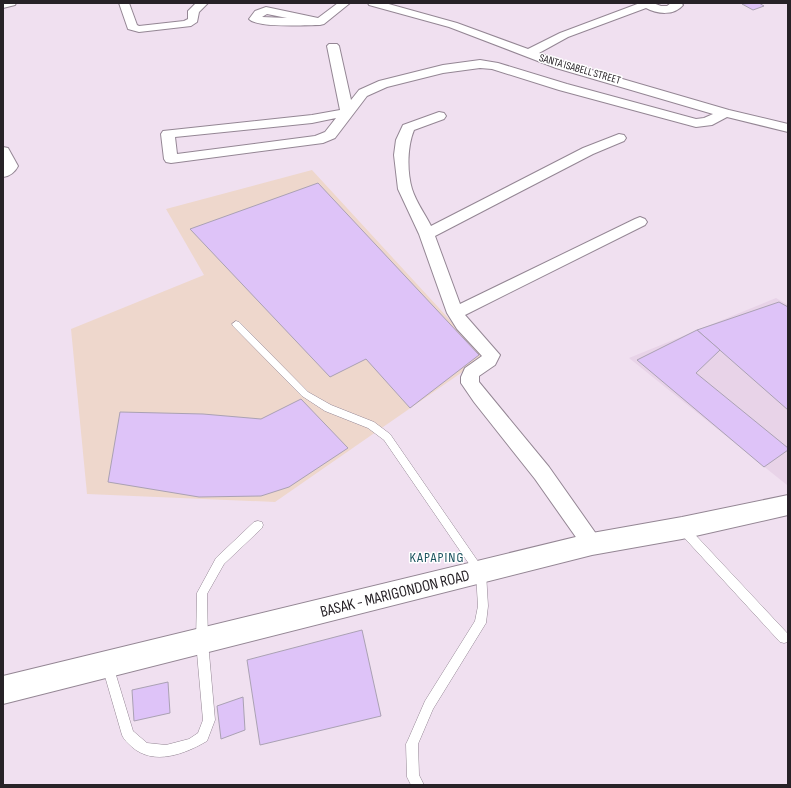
<svg xmlns="http://www.w3.org/2000/svg" width="791" height="788" font-family="'Sofia Sans Condensed',sans-serif">
<style>
.built{fill:#e8d3e8}
.industrial{fill:#eed7cc}
.building{fill:#dec3f8;stroke:#aaa1b3}
.lines{fill:none;stroke-linecap:round;stroke-linejoin:round}
.service-casing{stroke:#948694;stroke-width:1}
.minor-casing{stroke:#948694;stroke-width:2}
.primary-casing{stroke:#948694;stroke-width:2}
.service{fill:#fff;fill-rule:evenodd}
.minor{fill:#fff;fill-rule:evenodd}
.primary{fill:#fff;fill-rule:evenodd}
.labels{text-anchor:middle;dominant-baseline:central;stroke-width:3;stroke-linejoin:round;paint-order:stroke}
.far-street-label{font-size:11px;fill:#272227;stroke:#fff}
.neighbourhood-label{font-size:14px;letter-spacing:1px;fill:#1a525e;stroke:#fff}
.near-street-label{font-size:16px;fill:#272227;stroke:#fff}
</style>
<rect width="100%" height="100%" fill="#f0e0f0"/>
<path class="built" d="M776,298l12,7 -1,180 -158,-127z"/>
<path class="industrial" d="M312,170l172,187 -209,145 -188,-8 -16,-165 133,-54 -38,-66z"/>
<g class="building">
<path d="M759,3l5,3 -11,4 -11,-6z"/>
<path d="M318,183l161,172 -69,53 -44,-49 -36,18 -140,-148z"/>
<path d="M779,302l9,5v103l-91,-80z"/>
<path d="M697,330l23,20 -24,23 92,75v2l-24,17 -127,-107z"/>
<path d="M301,399l47,49 -59,39 -28,9 -62,1 -91,-15 12,-70 83,2 58,5z"/>
<path d="M362,630l19,86 -121,29 -13,-85z"/>
<path d="M168,682l2,31 -36,8 -2,-31z"/>
<path d="M243,697l2,33 -24,9 -4,-33z"/>
</g>
<g class="lines">
<g class="service-casing">
<g id="service">
<path d="M236,321l3,1 69,70 23,13 43,17 16,12 96,139 2,33 -2,17 -53,86 -15,35 1,31 5,10h-13l-4,-8 -1,-33 2,-4 17,-39 50,-80 3,-15 -2,-32 -92,-134 -16,-12 -43,-17 -23,-15 -69,-70 -1,-2z"/>
<path d="M258,521l4,1 1,3 -1,3 -38,36 -17,30 1,48 7,78 -8,21c-22,13 -53,25 -75,6 -4,-4 -8,-7 -10,-12l-20,-69 2,-4 4,-2 4,2 21,69 14,12 19,2 23,-6 9,-6 5,-13 -7,-78 1,-49 19,-35 38,-36z"/>
<path d="M683,525l4,1 101,108v8l-4,1 -4,-1 -101,-110 -1,-3 1,-3z"/>
</g>
</g>
<g class="minor-casing">
<g id="minor">
<path d="M3,3h13l-1,2 -12,3z"/>
<path d="M119,3h10l8,22 2,1 45,-5 4,-2v-8l8,-8h12l-9,9 -2,10 -6,4 -52,6 -11,-3z"/>
<path d="M338,3h12l-26,21 -4,1c-13,0 -63,3 -71,-6l6,-8 11,-4 52,11zM267,14l20,4 -25,-1z"/>
<path d="M368,3h17l72,20 71,26 32,-16 80,-30h13l8,3h6l4,-3h10l2,2c-9,11 -26,9 -37,3l-78,29 -29,16 25,9 165,48 59,14v8l-61,-15 -15,8 -16,2 -137,-37 -67,-21 -12,-1 -37,5 -56,14 -20,9 -32,42 -12,5 -152,20 -5,-1 -2,-3 -3,-25 2,-3 149,-16 28,-5 -13,-64 2,-2h8l2,2 12,54 8,-10 20,-9 64,-16 37,-5 18,3 69,21 129,35 8,-1 9,-4 -157,-46 -107,-41 -80,-22zM336,118l-11,14 -10,4 -138,18 -2,-17 137,-14z"/>
<path d="M439,112l5,1 2,3 -2,3 -30,11c-7,17 -7,42 -2,59 4,13 13,25 19,37l152,-78 36,-14 5,1 2,3 -2,3 -31,13 -158,82 25,68 175,-85 5,-2 5,2 2,3 -2,3 -180,90 35,40 -5,10 -16,11v6l70,85 50,71 3,6 -3,6 -7,3 -7,-3 -50,-71 -61,-77 -13,-19v-6l4,-9 17,-12 -25,-27 -10,-16 -28,-79 -21,-45 -4,-34 2,-15 7,-15z"/>
<path d="M3,147l5,1 10,18c-3,6 -8,10 -15,11z"/>
</g>
</g>
<g class="primary-casing">
<path id="primary" d="M788,495v20l-106,24 -90,16 -589,149v-28l589,-143 90,-16z"/>
</g>
<use href="#service" class="service"/>
<use href="#minor" class="minor"/>
<use href="#primary" class="primary"/>
</g>
<g class="labels">
<g class="far-street-label">
<text transform="translate(580 69) rotate(16)">SANTA ISABELL STREET</text>
</g>
<g class="neighbourhood-label">
<text x="437" y="557">KAPAPING</text>
</g>
<g class="near-street-label">
<text transform="translate(395 594) rotate(-14)">BASAK - MARIGONDON ROAD</text>
</g>
</g>
<rect width="791" height="788" fill="none" stroke="#272227" stroke-width="8"/>
</svg>
